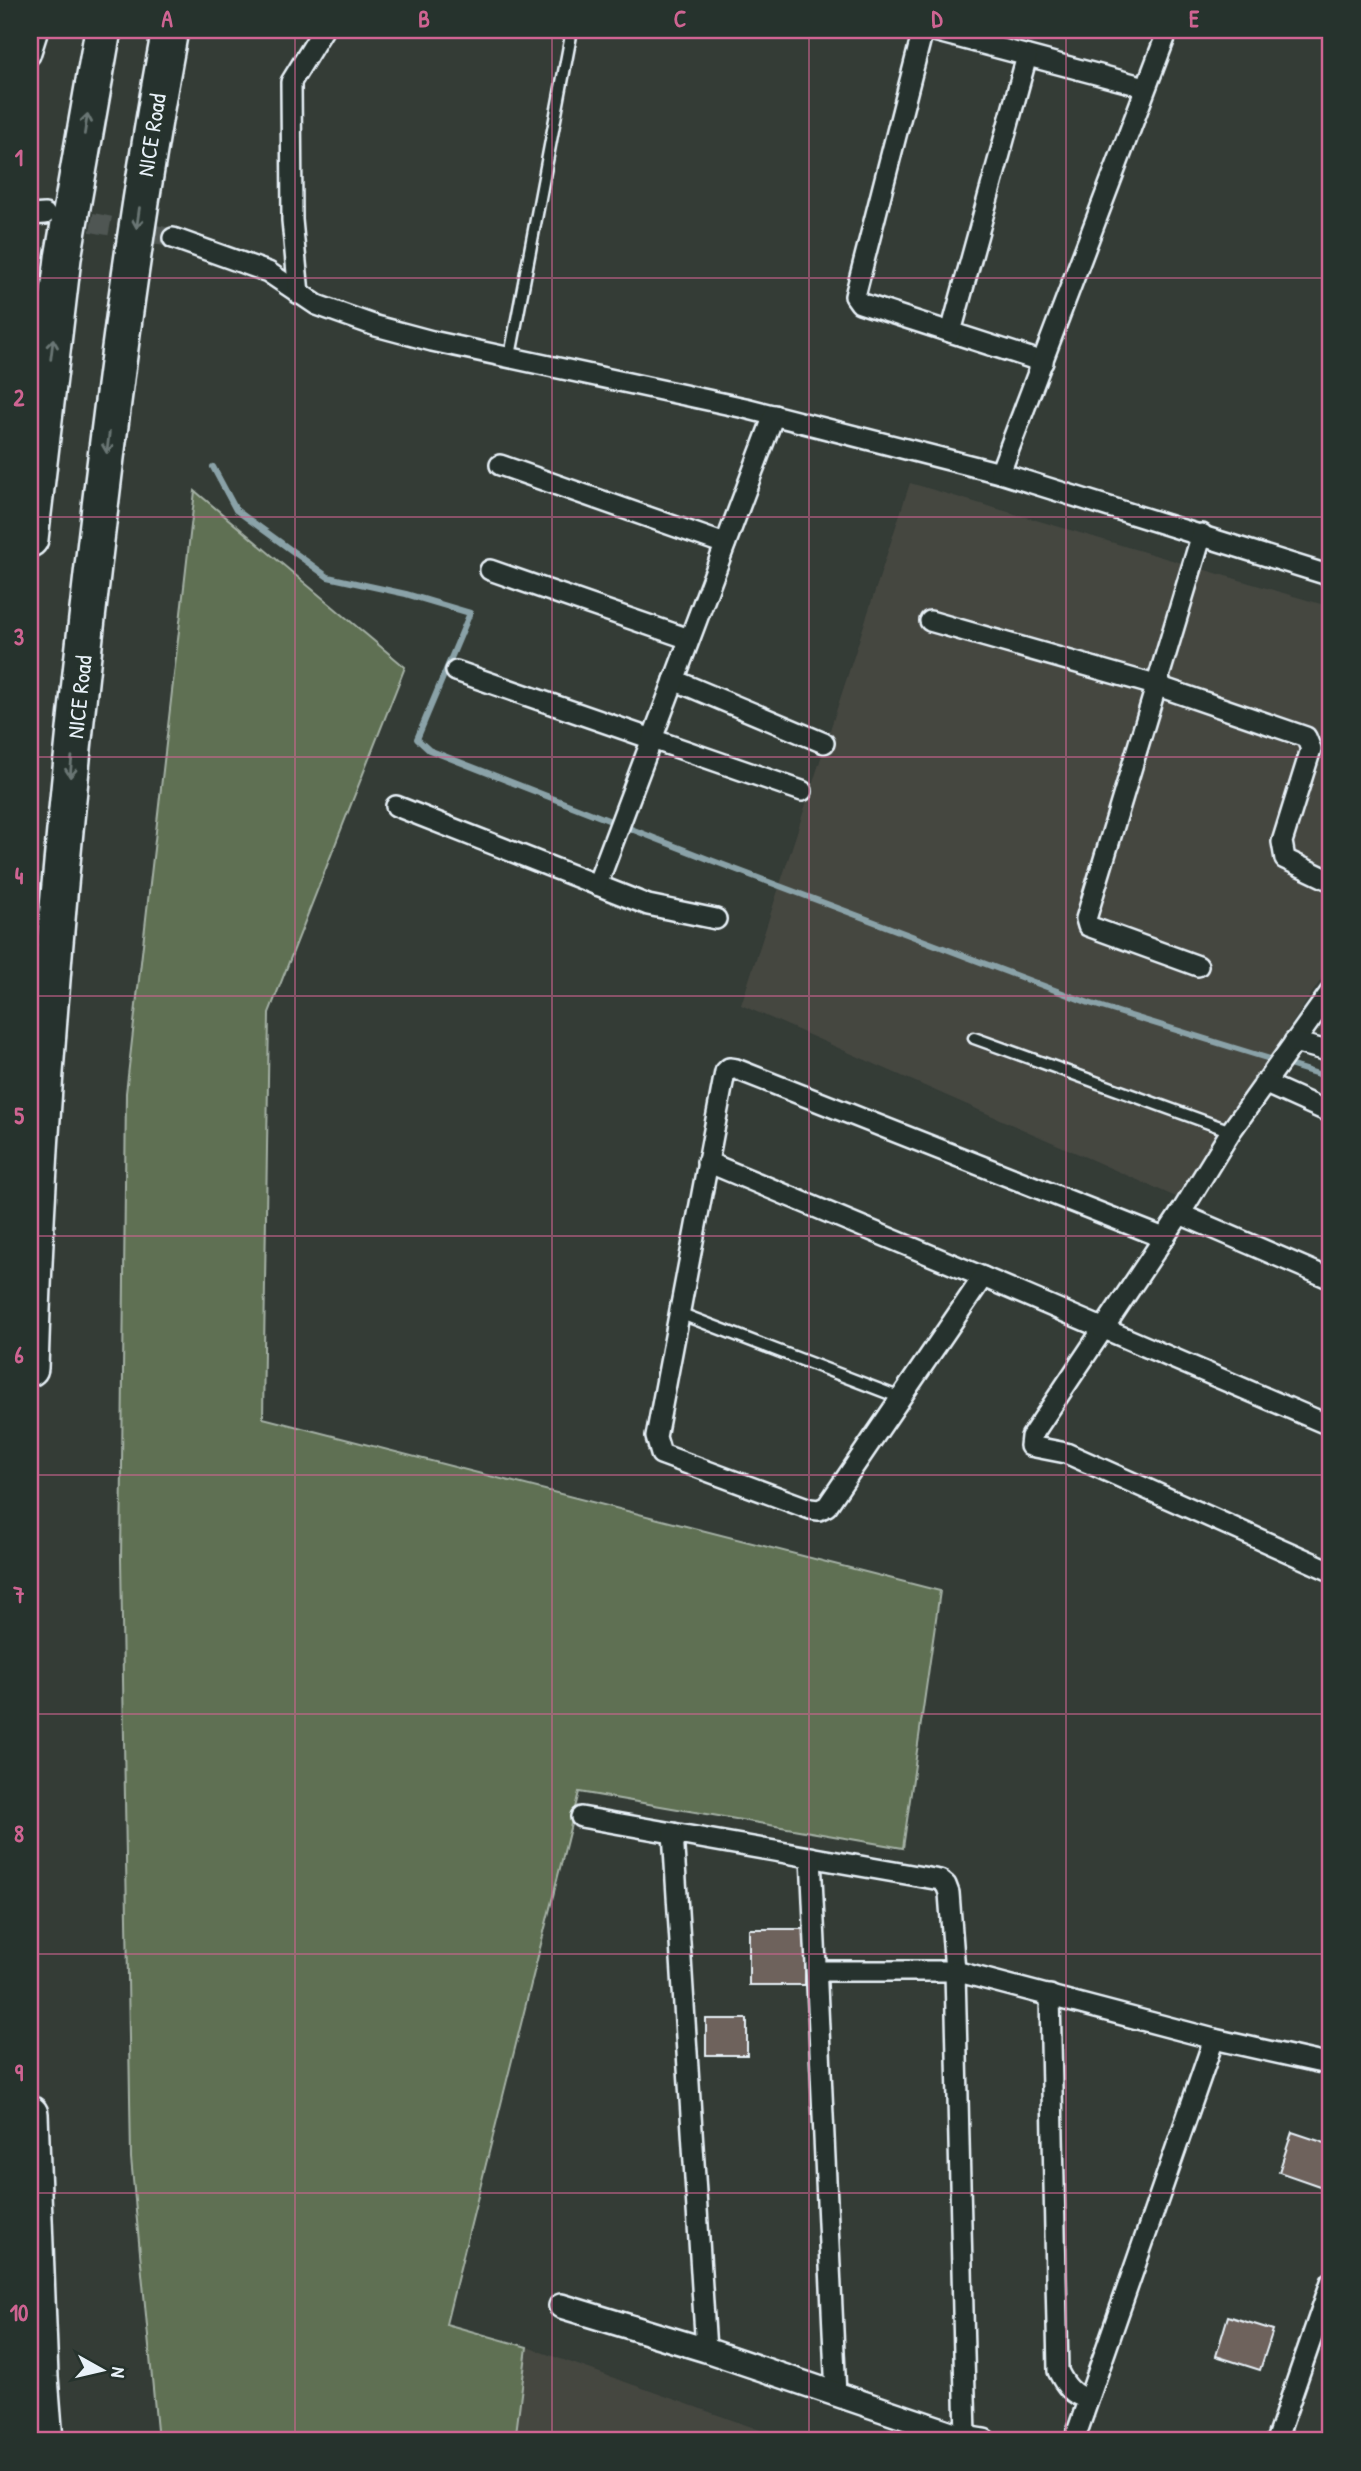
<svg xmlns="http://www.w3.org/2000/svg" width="1361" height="2471" font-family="'Patrick Hand',sans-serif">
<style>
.built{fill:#454741}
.green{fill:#5f7052;stroke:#a4b0a5;stroke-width:2}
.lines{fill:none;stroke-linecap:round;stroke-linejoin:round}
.stream{stroke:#8aa2a8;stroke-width:6}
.building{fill:#6e625c;stroke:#e8f1f8;stroke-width:2}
.minor-tunnel{stroke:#4f5753;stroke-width:19;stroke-dasharray:19 10;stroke-linecap:butt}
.service-casing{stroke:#e8f1f8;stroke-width:15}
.minor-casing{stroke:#e8f1f8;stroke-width:24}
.tertiary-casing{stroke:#e8f1f8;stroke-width:28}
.motorway-casing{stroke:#e8f1f8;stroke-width:40}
.service{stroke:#26332d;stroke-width:10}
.minor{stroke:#26332d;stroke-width:19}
.tertiary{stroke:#26332d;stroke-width:23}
.motorway{stroke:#26332d;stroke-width:35}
.oneway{stroke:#6a7674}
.grid{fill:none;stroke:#cf6492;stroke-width:2;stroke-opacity:0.55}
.labels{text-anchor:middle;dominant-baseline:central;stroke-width:6;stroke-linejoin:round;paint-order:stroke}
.street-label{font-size:23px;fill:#e8f1f8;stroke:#26332d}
.neatline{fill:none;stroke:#cf6492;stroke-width:2.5}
.grid-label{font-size:23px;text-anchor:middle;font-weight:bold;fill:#cf6492}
</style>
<rect width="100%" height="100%" fill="#343c36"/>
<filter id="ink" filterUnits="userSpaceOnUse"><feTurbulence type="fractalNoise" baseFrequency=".0143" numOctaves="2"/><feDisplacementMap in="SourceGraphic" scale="14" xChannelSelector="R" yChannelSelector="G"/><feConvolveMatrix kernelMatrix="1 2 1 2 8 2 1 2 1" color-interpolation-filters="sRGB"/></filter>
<g filter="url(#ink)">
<g class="built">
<path d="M910,483l421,124v358l-155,232 -435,-192z"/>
<path d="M527,2347l264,94h-276z"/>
</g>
<path class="green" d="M195,491l210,176 -136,346 -6,405 677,173 -37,257 -324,-56 -133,532 81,23 -12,94h-357l-27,-283 -10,-599 5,-466z"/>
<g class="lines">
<path class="stream" d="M213,467l23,43 92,67 78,17 64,19 -53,126 12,11 279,109 381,144 242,75"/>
</g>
<g class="building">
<rect x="749" y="1929" width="56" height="56"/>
<rect x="706" y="2019" width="41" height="36"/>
<path d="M1292,2132l39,13v45l-52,-18z"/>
<path d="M1228,2316l45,14 -13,40 -44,-14z"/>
</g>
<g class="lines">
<path class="minor-tunnel" d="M63,217l110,21"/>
<g class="service-casing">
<g id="service">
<path d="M510,356l62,-326"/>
<path d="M974,1038l257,93"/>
<path d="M679,1313l222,85"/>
</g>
</g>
<g class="minor-casing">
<g id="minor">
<path d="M923,30l-68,266 5,7 183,59"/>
<path d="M930,30l215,57"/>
<path d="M30,55l8,-25"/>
<path d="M30,215l15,-1"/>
<path d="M173,238l95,34 49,33 59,21 56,15 313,67 255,65 331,103"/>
<path d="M299,294l-7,-74 -1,-138 32,-52"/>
<path d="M951,332l76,-276"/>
<path d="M500,465l225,79"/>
<path d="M1000,473l168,-443"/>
<path d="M490,570l199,69"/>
<path d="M930,621l225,64 151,52 5,12 -29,93 3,17 46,22"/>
<path d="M456,671l346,120"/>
<path d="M674,680l150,63"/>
<path d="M396,806l252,99 68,14"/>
<path d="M597,885l177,-470"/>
<path d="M1198,966l-110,-40 -2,-7 116,-385"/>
<path d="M1331,991l-100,140 -51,83 -149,223 -1,9 36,7 265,118"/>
<path d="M1294,1042l37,10"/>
<path d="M1264,1083l67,30"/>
<path d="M707,1162l276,115 348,149"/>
<path d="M1180,1214l151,65"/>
<path d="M983,1277l-156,229 -8,4 -9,-1 -149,-55 -5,-17 69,-365 4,-4 7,1 428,169"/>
<path d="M581,1817l359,63 6,5 3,8 6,78h-138"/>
<path d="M673,1833l33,517"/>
<path d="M811,1857l25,538"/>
<path d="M1050,1995l8,376c7,14 14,24 30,28"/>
<path d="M966,2438l-11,-467 259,68 117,26"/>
<path d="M1074,2441l140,-402"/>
<path d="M1276,2441l55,-159"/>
</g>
</g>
<g class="tertiary-casing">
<path id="tertiary" d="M561,2306l145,44 260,88 18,3"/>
</g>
<g class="motorway-casing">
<g id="motorway">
<path d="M30,539l33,-281 40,-228"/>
<path d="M30,1368c8,-268 32,-536 63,-802 21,-180 44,-359 77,-536"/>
<path d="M30,2114l10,263 5,64"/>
</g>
</g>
<use href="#service" class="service"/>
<use href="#minor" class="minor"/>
<use href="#tertiary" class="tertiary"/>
<use href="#motorway" class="motorway"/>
</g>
<defs><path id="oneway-shaft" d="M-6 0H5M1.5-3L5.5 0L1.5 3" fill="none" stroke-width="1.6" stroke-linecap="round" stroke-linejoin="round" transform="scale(1.75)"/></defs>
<g class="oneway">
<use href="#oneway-shaft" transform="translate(86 124) rotate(-81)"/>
<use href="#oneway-shaft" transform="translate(138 218) rotate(98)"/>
<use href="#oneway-shaft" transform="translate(52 349) rotate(-83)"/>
<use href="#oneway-shaft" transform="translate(108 443) rotate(97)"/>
<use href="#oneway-shaft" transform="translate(71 767) rotate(95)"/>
</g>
</g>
<path class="grid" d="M295,30v2411M552,30v2411M809,30v2411M1066,30v2411M30,278h1301M30,517h1301M30,757h1301M30,996h1301M30,1236h1301M30,1475h1301M30,1714h1301M30,1954h1301M30,2193h1301"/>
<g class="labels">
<g class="street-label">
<text transform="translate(151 135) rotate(-81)">NICE Road</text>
<text transform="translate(79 697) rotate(-84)">NICE Road</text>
</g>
</g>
<rect width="1361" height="2471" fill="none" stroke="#26332d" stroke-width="77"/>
<g transform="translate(102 2370) rotate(98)" stroke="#26332d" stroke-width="5" paint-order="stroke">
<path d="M0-5L12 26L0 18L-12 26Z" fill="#e8f1f8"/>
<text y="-10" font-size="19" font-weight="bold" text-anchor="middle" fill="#e8f1f8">N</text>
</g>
<rect x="38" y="38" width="1284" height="2394" class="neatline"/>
<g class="grid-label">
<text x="167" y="27">A</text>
<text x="424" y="27">B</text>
<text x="680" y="27">C</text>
<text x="937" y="27">D</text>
<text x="1194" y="27">E</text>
<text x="19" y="166">1</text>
<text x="19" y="406">2</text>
<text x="19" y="645">3</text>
<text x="19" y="884">4</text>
<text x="19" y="1124">5</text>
<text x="19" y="1363">6</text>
<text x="19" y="1603">7</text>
<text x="19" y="1842">8</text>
<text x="19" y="2081">9</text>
<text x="19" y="2321">10</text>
</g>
</svg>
